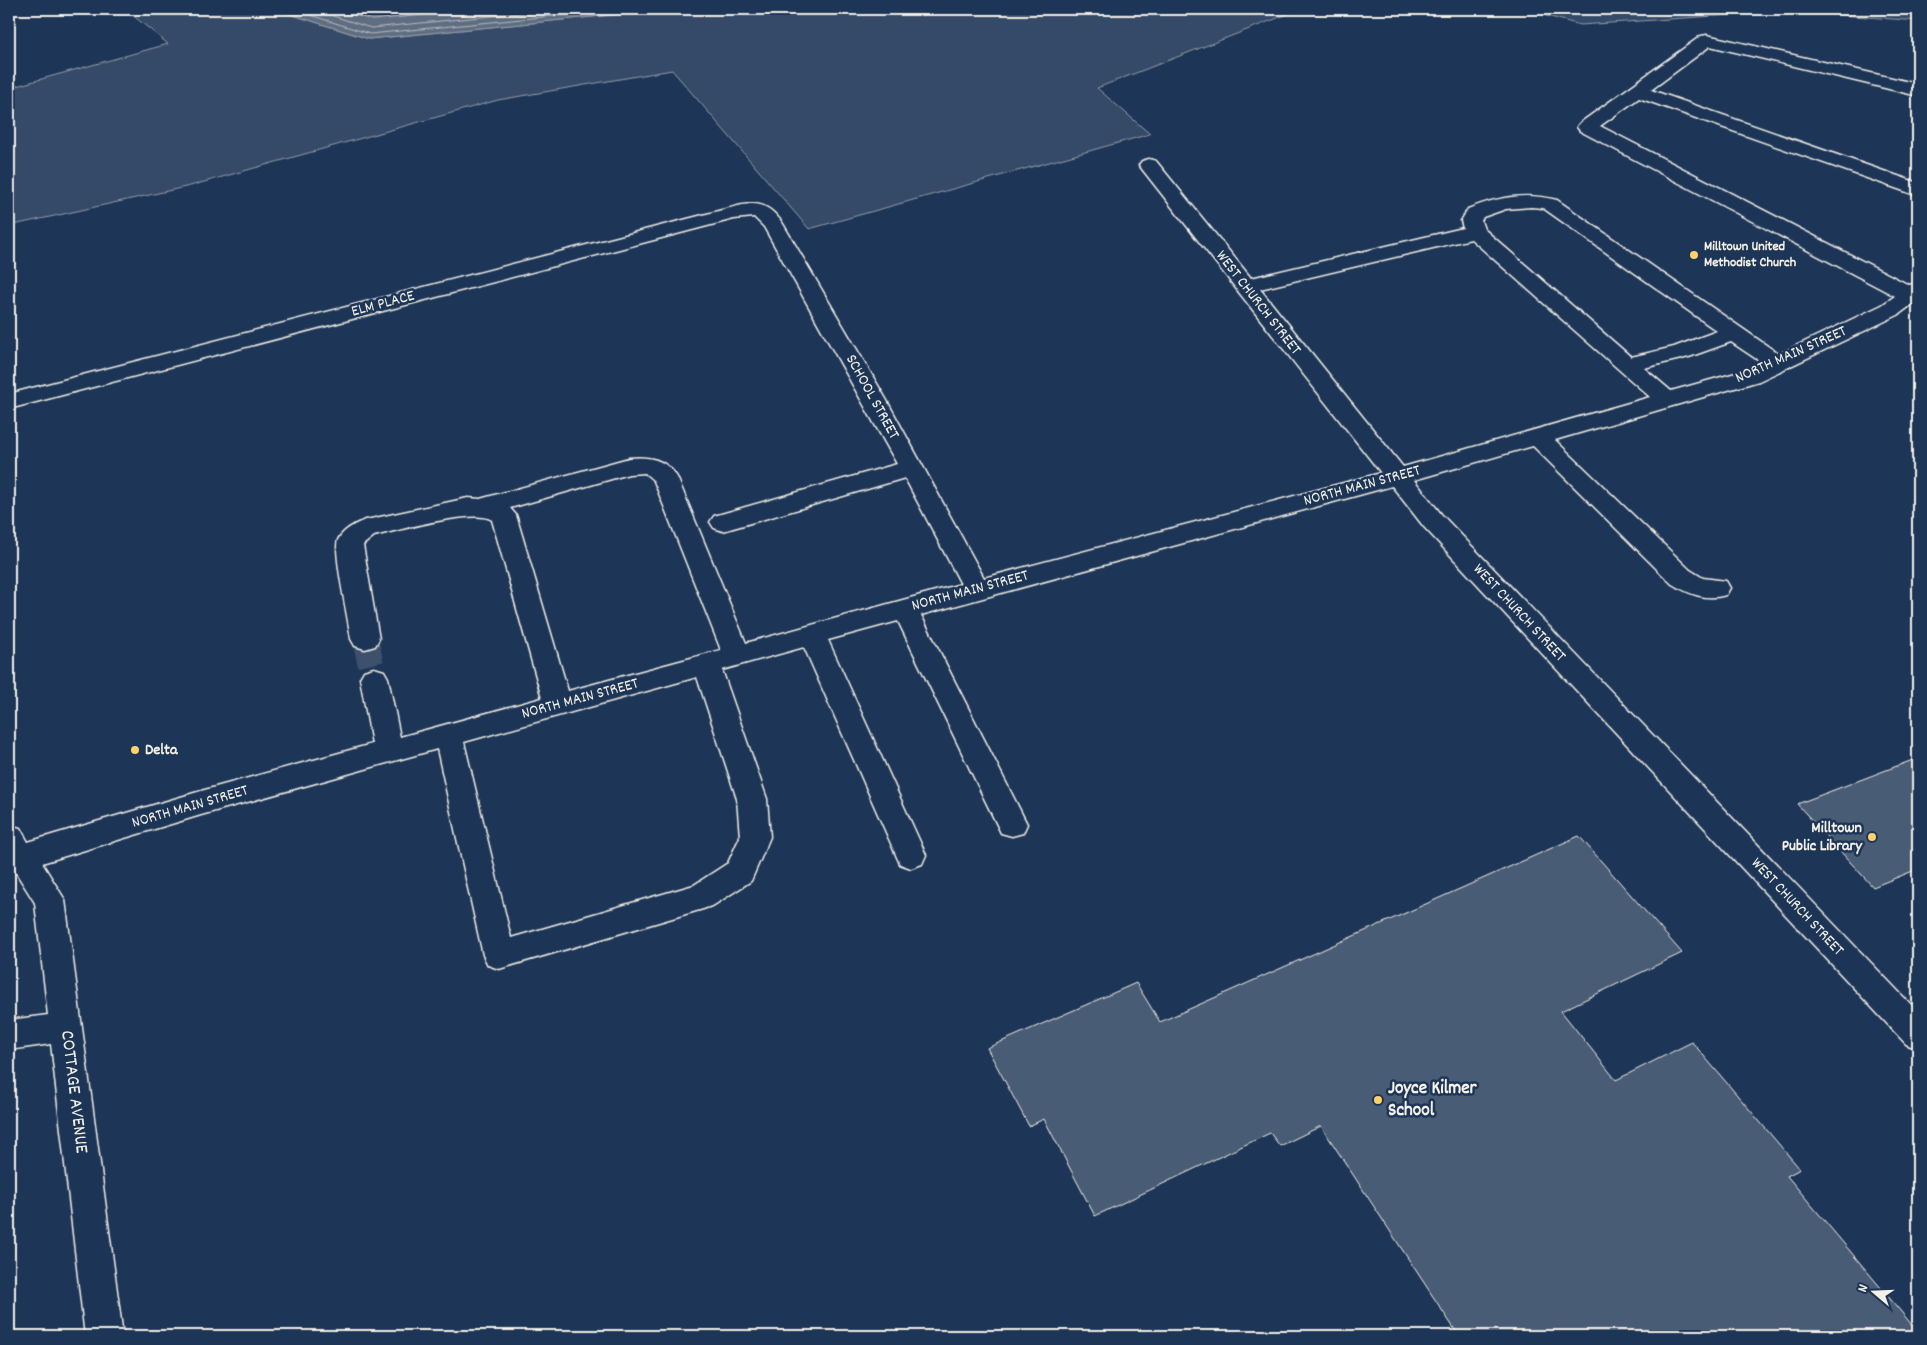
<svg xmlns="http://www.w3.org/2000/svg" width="1927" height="1345" font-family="Dekko,sans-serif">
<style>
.green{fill:#354a67;stroke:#949ea8}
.water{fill:#5e6d82;stroke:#9aa2ab}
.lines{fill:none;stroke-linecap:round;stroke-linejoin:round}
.shore{stroke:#b8bcbf;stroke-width:1}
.building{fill:#485b74;stroke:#f4f1e8}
.minor-tunnel{stroke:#3d516d;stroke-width:26;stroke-dasharray:26 12;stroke-linecap:butt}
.minor-casing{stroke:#f4f1e8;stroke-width:3}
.minor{fill:#1d3557;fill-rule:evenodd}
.poi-dot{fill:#ffd166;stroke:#1d3557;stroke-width:2}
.labels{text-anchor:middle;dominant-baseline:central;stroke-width:5;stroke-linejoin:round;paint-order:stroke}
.far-poi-label{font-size:14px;font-weight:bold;fill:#f4f1e8;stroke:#1d3557;text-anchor:start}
.street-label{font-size:16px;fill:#f4f1e8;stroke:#1d3557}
.poi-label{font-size:16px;font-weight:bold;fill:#f4f1e8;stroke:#1d3557;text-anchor:start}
.near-poi-label{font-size:19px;font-weight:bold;fill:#f4f1e8;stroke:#1d3557;text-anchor:start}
.near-street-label{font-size:19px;fill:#f4f1e8;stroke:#1d3557}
</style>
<rect width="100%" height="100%" fill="#1d3557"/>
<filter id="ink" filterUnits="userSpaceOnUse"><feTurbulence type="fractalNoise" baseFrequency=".02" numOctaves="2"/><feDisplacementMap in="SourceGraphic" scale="10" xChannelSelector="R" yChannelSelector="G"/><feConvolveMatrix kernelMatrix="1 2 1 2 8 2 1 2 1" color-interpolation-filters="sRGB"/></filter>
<g filter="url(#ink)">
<g class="green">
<path d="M125,9h149l95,30 304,-30h628l-204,79 53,46 -341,95 -137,-159 -174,30 -308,86 -181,40v-138l159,-44z"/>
<path d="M1521,9h397v12l-128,-10 -210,14z"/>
</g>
<path class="water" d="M274,9h399l-304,30z"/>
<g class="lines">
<g class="shore">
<path d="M291,9l79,25 253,-25"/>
<path d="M311,9l60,19 190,-19"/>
<path d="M335,9l37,11 114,-11"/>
</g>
</g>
<g class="building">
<path d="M1918,758v111l-45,18 -76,-83z"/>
<path d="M1579,836l103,117 -121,58 55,69 76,-38 108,127 -13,7 131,156v4h-459l-138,-210 -41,20 -10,-13 -175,83 -51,-97 -15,7 -42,-78 149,-65 24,39z"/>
</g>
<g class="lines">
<path class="minor-tunnel" d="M365,639l9,39"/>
<g class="minor-casing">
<path id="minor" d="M1707,35l211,49v12l-208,-50 -59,44 267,93v13l-279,-98 -39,28 309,159 9,-2v17l-20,15 -139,66 -204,59 135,130 13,8 23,3 4,7 -4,7c-21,6 -36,-1 -54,-11l-139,-138 -119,34 28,35 476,497v37l-12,-5 -482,-517 -32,-41 -471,129 106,209 -4,9 -11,3 -11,-3 -103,-212 -70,19 98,215 -4,9 -11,4 -11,-4 -4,-9 -92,-208 -82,23 45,129 3,38 -19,44 -37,24 -11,4 -204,60 -11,-4 -5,-10 -46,-206 -236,66 -159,48 23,37 58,436h-38l-34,-292 -42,6v-30l39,-5 -13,-112 -20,-32 -6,2v-48l11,3 8,14 173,-51 171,-47 -12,-66 4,-7 10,-3 10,3 4,7 12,59 142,-39 -50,-178c-17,-12 -96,11 -118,16l-11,9 16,94 -4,7 -10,3 -10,-3 -4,-7c-2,-17 -18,-88 -13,-99 5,-10 18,-17 28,-20l102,-22 12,1 149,-41c20,-2 37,1 48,19l69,166 215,-59 -56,-106 -182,53 -9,-3 -4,-6 4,-6 183,-52 -133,-237 -10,-10 -20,2 -725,190v-15l717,-185c26,-7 40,-10 57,15l103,175 98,179 397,-105 -239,-304 -3,-4 3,-4 7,-2 7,2 95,117 212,-50 -2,-7 7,-12c30,-12 57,-17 89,-9l222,154 103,-49 13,-9 -315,-165 -3,-4 3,-4 121,-87zM1531,207l12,1 174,123 -43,16 -43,10 -147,-128 -3,-8 2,-4 23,-8zM1471,239l179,158 -247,70 -143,-178zM1731,342l30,20 -18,9 -72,20 -27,-23 45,-11zM645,473l9,8 67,169 -153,41 -52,-176 -6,-7 119,-34zM697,677l40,122 3,38 -12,26 -34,22 -183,53 -47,-196z"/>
</g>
<use href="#minor" class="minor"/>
</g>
</g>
<g class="poi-dot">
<circle cx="1694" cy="255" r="5"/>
<circle cx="135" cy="750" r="5"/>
<circle cx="1872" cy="837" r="5"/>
<circle cx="1378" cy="1100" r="5"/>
</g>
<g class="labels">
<g class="far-poi-label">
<text x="1704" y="247">Milltown United<tspan x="1704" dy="16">Methodist Church</tspan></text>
</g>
<g class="street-label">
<text transform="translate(1258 303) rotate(52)">WEST CHURCH STREET</text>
<text transform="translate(383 304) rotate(-15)">ELM PLACE</text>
<text transform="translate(1791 355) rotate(-24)">NORTH MAIN STREET</text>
<text transform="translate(872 397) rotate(61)">SCHOOL STREET</text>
<text transform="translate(1362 486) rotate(-15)">NORTH MAIN STREET</text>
<text transform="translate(970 591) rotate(-15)">NORTH MAIN STREET</text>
<text transform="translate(1519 613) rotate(47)">WEST CHURCH STREET</text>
<text transform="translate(580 699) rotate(-15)">NORTH MAIN STREET</text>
<text transform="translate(190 807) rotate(-16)">NORTH MAIN STREET</text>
<text transform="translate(1797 907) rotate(47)">WEST CHURCH STREET</text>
</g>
<g class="poi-label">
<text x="145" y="750">Delta</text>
<text x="1862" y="828" text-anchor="end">Milltown<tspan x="1862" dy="18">Public Library</tspan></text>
</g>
<g class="near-poi-label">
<text x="1388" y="1089">Joyce Kilmer<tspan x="1388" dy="22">School</tspan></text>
</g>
<g class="near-street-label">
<text transform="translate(73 1092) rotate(83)">COTTAGE AVENUE</text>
</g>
</g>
<rect width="1927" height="1345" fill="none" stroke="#1d3557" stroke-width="30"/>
<rect x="15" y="15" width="1897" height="1315" fill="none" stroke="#f4f1e8" stroke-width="2" filter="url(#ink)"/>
<g transform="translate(1874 1292) rotate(289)" stroke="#1d3557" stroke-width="4" paint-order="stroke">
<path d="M0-4L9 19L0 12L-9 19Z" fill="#f4f1e8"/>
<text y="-8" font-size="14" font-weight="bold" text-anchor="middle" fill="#f4f1e8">N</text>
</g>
</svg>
